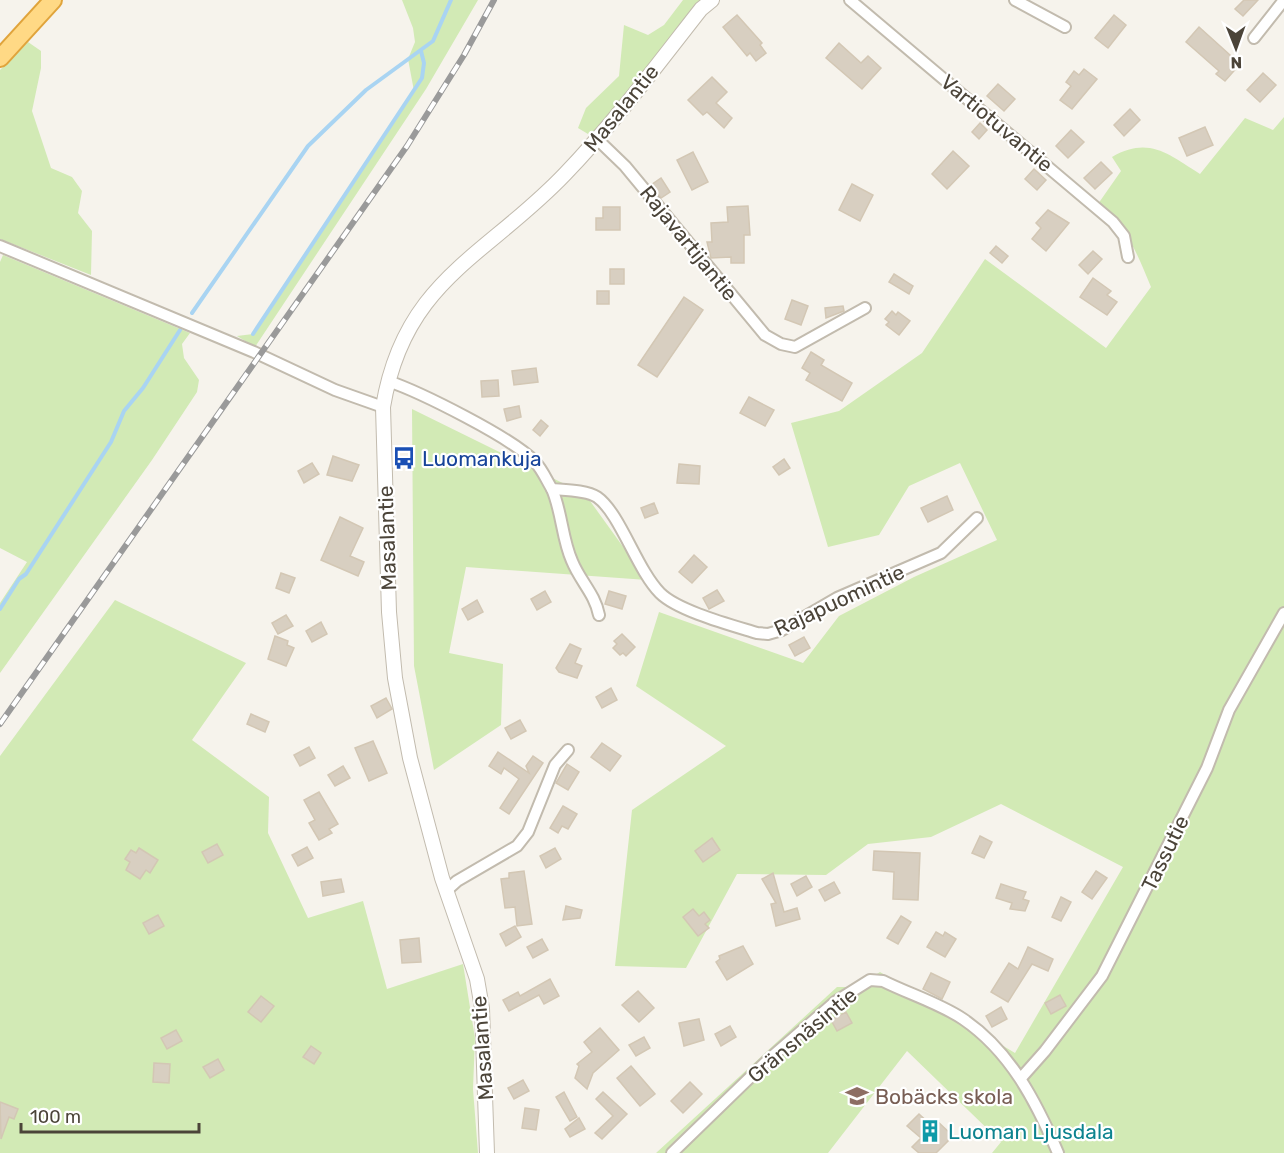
<svg xmlns="http://www.w3.org/2000/svg" width="1284" height="1153" font-family="Rubik,sans-serif">
<style>
.green{fill:#d2eab5}
.lines{fill:none;stroke-linecap:round;stroke-linejoin:round}
.stream{stroke:#a9d4f2;stroke-width:4}
.building{fill:#d8cfc1;stroke:#d3c7b4;stroke-width:1.5}
.minor-casing{stroke:#c2bbae;stroke-width:14}
.tertiary-casing{stroke:#c2bbae;stroke-width:16}
.trunk-casing{stroke:#e0a43c;stroke-width:20}
.minor{stroke:#fff;stroke-width:10}
.tertiary{stroke:#fff;stroke-width:14}
.trunk{stroke:#ffd985;stroke-width:16}
.rail-casing{stroke:#9a9a9a;stroke-width:6}
.rail{stroke:#fff;stroke-width:4;stroke-dasharray:11;stroke-linecap:butt}
.labels{text-anchor:middle;dominant-baseline:central;stroke-width:4.5;stroke-linejoin:round;paint-order:stroke}
.street-label{font-size:21px;fill:#4b4439;stroke:#fff}
.transit-label{font-size:21px;fill:#164399;stroke:#fff;text-anchor:start}
.education-label{font-size:21px;fill:#785e54;stroke:#fff;text-anchor:start}
.culture-label{font-size:21px;fill:#0d838f;stroke:#fff;text-anchor:start}
</style>
<rect width="100%" height="100%" fill="#f6f3ec"/>
<g class="green">
<path d="M402,0h76l-52,89 -171,258 -18,-11 16,-2 161,-243 -6,-32 7,-17 -2,-14z"/>
<path d="M683,0h29l-114,140 -20,-12 8,-20 33,-32 5,-51 24,10 16,-10z"/>
<path d="M28,42l13,9v17l-9,43 19,57 21,9 10,14 -4,22 14,18 -1,44 -91,-36v-169z"/>
<path d="M1284,117v1036h-292l9,-11 -94,-91 -79,102h-172l181,-166h20l23,-15 135,81 108,-186 -122,-63 -70,33 -63,7 -42,31 -89,-1 -51,94 -71,-2 17,-156 94,-64 -90,-60 23,-74 144,51 36,-47 75,-39 83,-37 -37,-77 -51,23 -30,49 -51,12 -37,-124 48,-12 83,-58 63,-94 121,89 45,-61c-15,-36 -23,-58 -53,-83l23,-33 -9,-14c37,-21 56,-3 88,17l45,-56 28,12z"/>
<path d="M3,255l187,78 -8,11 2,14 15,22 -2,12 -45,68 -152,213v-70l27,-41 -27,-14v-286z"/>
<path d="M412,409l173,85 62,86 -181,-13 -17,86 54,11 -2,61 -67,45 -20,-104z"/>
<path d="M115,600l131,63 -54,77 77,57 -1,36 40,85 55,-17 24,88 76,-25 12,74 -2,51 5,64h-478v-397z"/>
</g>
<g class="lines">
<g class="stream">
<path d="M192,313l116,-167 58,-56 67,-49 18,-41"/>
<path d="M253,334l169,-256 2,-15 -3,-12"/>
<path d="M0,609l19,-30 7,-5 85,-132 13,-31 19,-23 37,-58"/>
</g>
</g>
<g class="building">
<path d="M1244,0h14l-15,16 -8,-7z"/>
<path d="M737,15l25,28 -2,2 6,8 -10,8 -6,-8 -3,3 -24,-29z"/>
<path d="M1114,15l12,10 -18,23 -13,-10z"/>
<path d="M1199,27l41,37 -15,17 -9,-7 3,-3 -33,-29z"/>
<path d="M839,43l22,20 7,-7 13,12 -19,21 -36,-31z"/>
<path d="M1084,69l13,10 -25,30 -12,-9 11,-14 -5,-4 8,-11 5,4z"/>
<path d="M1263,73l13,12 -16,17 -13,-12z"/>
<path d="M712,77l15,15 -11,11 16,15 -8,10 -17,-16 -4,3 -15,-15z"/>
<path d="M998,84l17,15 -11,12 -17,-15z"/>
<path d="M1130,109l10,11 -16,16 -10,-11z"/>
<path d="M980,123l7,7 -8,9 -7,-7z"/>
<path d="M1205,127l8,18 -26,11 -8,-18z"/>
<path d="M1071,130l13,12 -16,16 -12,-12z"/>
<path d="M953,151l16,15 -22,23 -15,-15z"/>
<path d="M693,152l15,30 -16,8 -15,-30z"/>
<path d="M1101,162l11,11 -17,16 -11,-11z"/>
<path d="M1034,169l12,11 -9,10 -12,-11z"/>
<path d="M661,178l9,14 -9,6 -10,-13z"/>
<path d="M852,184l21,11 -13,26 -21,-11z"/>
<path d="M748,206l2,29h-6v28h-13v-6l-20,1 -4,-16h5l-1,-19 17,-1 -1,-15z"/>
<path d="M603,207h17v23h-24v-12h7z"/>
<path d="M1048,210l21,13 -23,28 -14,-12 9,-11 -5,-5z"/>
<path d="M996,246l12,10 -6,7 -12,-10z"/>
<path d="M1093,251l9,8 -14,15 -9,-9z"/>
<rect x="610" y="269" width="14" height="15"/>
<path d="M894,274l19,12 -4,8 -20,-12z"/>
<path d="M1093,278l18,13 -4,4 10,7 -10,13 -27,-18z"/>
<rect x="597" y="291" width="12" height="13"/>
<path d="M684,297l19,13 -46,67 -19,-12z"/>
<path d="M792,300l16,6 -7,19 -16,-6z"/>
<path d="M843,306l1,5 -18,7 -1,-10z"/>
<path d="M892,311l4,4 2,-3 12,9 -11,14 -13,-10 3,-3 -4,-3z"/>
<path d="M811,352l13,8 -3,5 31,18 -10,18 -36,-21 4,-7 -8,-5z"/>
<path d="M536,368l2,14 -24,3 -2,-14z"/>
<path d="M498,380l1,16 -17,1 -1,-16z"/>
<path d="M749,397l25,13 -9,16 -25,-13z"/>
<path d="M519,406l2,11 -14,4 -3,-12z"/>
<path d="M541,420l7,6 -8,10 -7,-6z"/>
<path d="M333,456l26,9 -7,16 -25,-6z"/>
<path d="M784,459l6,9 -11,7 -6,-8z"/>
<path d="M312,463l7,11 -15,9 -6,-12z"/>
<path d="M679,464l21,2 -1,18 -22,-1z"/>
<path d="M947,496l6,14 -25,12 -7,-14z"/>
<path d="M654,503l4,10 -13,5 -4,-10z"/>
<path d="M340,517l23,11 -13,28 14,6 -6,14 -37,-16z"/>
<path d="M694,555l13,12 -15,16 -13,-11z"/>
<path d="M281,573l14,5 -6,15 -13,-5z"/>
<path d="M717,590l7,11 -15,8 -6,-11z"/>
<path d="M545,591l6,11 -14,8 -6,-11z"/>
<path d="M609,591l17,5 -4,13 -17,-5z"/>
<path d="M477,600l6,12 -15,8 -6,-11z"/>
<path d="M286,615l7,11 -15,8 -6,-11z"/>
<path d="M321,622l6,12 -15,8 -6,-11z"/>
<path d="M622,634l13,13 -9,9 -3,-3 -3,2 -7,-7 4,-4 -3,-3z"/>
<path d="M275,636l13,5 -1,4 7,3 -8,18 -18,-7z"/>
<path d="M804,637l6,11 -15,8 -6,-11z"/>
<path d="M570,644l11,5 -6,14 7,3 -5,12 -18,-6 -3,-4z"/>
<path d="M611,688l6,12 -15,8 -6,-11z"/>
<path d="M386,698l6,11 -15,9 -6,-12z"/>
<path d="M251,714l18,8 -4,10 -18,-8z"/>
<path d="M520,720l6,11 -15,8 -6,-11z"/>
<path d="M373,741l14,32 -18,8 -14,-33z"/>
<path d="M602,743l19,13 -11,15 -19,-14z"/>
<path d="M309,747l6,11 -15,8 -6,-11z"/>
<path d="M498,752l31,21 -3,-7 7,-10 10,7 -34,51 -9,-6 19,-29 -15,-11 -3,6 -12,-8z"/>
<path d="M567,764l12,8 -11,18 -12,-7z"/>
<path d="M343,766l7,12 -15,8 -7,-11z"/>
<path d="M319,792l19,32 -9,5 3,4 -13,7 -10,-17 6,-3 -11,-20z"/>
<path d="M563,806l14,8 -9,15 -6,-3 -4,7 -8,-5z"/>
<path d="M980,836l12,6 -8,16 -12,-5z"/>
<path d="M712,838l8,12 -17,12 -8,-11z"/>
<path d="M217,844l6,11 -15,8 -6,-11z"/>
<path d="M307,847l6,11 -15,8 -6,-11z"/>
<path d="M139,848l19,12 -8,13 -4,-3 -6,9 -14,-9 4,-8 -5,-3 6,-9 5,3z"/>
<path d="M555,848l6,11 -15,9 -6,-12z"/>
<path d="M874,851l46,2 -2,47 -25,-1 1,-27 -21,-2z"/>
<path d="M524,871l8,53 -15,2 -2,-19 -10,1 -4,-29 8,-1v-5z"/>
<path d="M1096,871l11,7 -15,21 -10,-7z"/>
<path d="M773,873l11,39 13,-4 3,11 -24,7 -5,-22 5,-1 -14,-24z"/>
<path d="M806,876l6,11 -15,9 -6,-12z"/>
<path d="M341,879l3,13 -21,4 -2,-14z"/>
<path d="M834,882l6,11 -15,8 -6,-11z"/>
<path d="M1001,884l25,8 -3,7 6,2 -4,10 -15,-2 2,-6 -16,-5z"/>
<path d="M1061,897l10,5 -10,19 -9,-4z"/>
<path d="M566,906l16,4 -2,8 -17,2z"/>
<path d="M693,909l6,7 5,-4 6,8 -5,4 4,4 -11,8 -15,-19z"/>
<path d="M158,915l6,11 -15,8 -6,-11z"/>
<path d="M901,916l10,6 -13,22 -11,-6z"/>
<path d="M515,926l6,11 -15,9 -6,-12z"/>
<path d="M936,932l7,4 2,-4 11,7 -11,18 -18,-10z"/>
<path d="M419,938l2,24 -19,1 -2,-23z"/>
<path d="M542,939l6,11 -15,8 -6,-11z"/>
<path d="M743,946l10,18 -26,16 -11,-18 4,-3 -1,-3z"/>
<path d="M1028,947l25,12 -5,12 -16,-7 -24,38 -17,-10 18,-29 9,6z"/>
<path d="M931,973l19,9 -8,17 -19,-10z"/>
<path d="M550,979l9,17 -15,8 -5,-9 -30,16 -6,-11 15,-8 2,4z"/>
<path d="M638,991l16,17 -15,14 -17,-17z"/>
<path d="M1060,995l6,11 -15,8 -6,-11z"/>
<path d="M261,996l13,10 -13,16 -13,-10z"/>
<path d="M1001,1007l6,12 -15,8 -6,-11z"/>
<path d="M846,1012l6,11 -15,8 -6,-11z"/>
<path d="M699,1019l5,21 -20,6 -5,-23z"/>
<path d="M730,1026l6,11 -15,9 -6,-12z"/>
<path d="M600,1028l19,22 -26,23 -6,16 -12,-11 4,-12 -2,-2 15,-12 -8,-10z"/>
<path d="M176,1030l6,11 -15,8 -6,-11z"/>
<path d="M644,1037l6,11 -14,8 -7,-11z"/>
<path d="M311,1046l10,7 -7,11 -11,-7z"/>
<path d="M218,1059l6,11 -14,8 -7,-11z"/>
<path d="M154,1063l16,1 -1,19 -16,-1z"/>
<path d="M631,1066l24,28 -15,12 -23,-28z"/>
<path d="M523,1080l6,11 -15,8 -6,-11z"/>
<path d="M690,1082l12,12 -19,19 -12,-12z"/>
<path d="M564,1092l13,25 -7,4 -14,-24z"/>
<path d="M603,1092l24,22 -25,25 -7,-6 18,-17 -17,-17z"/>
<path d="M0,1102l18,7 -4,10 -5,-2 -8,22z"/>
<path d="M525,1108l14,2 -3,20 -14,-2z"/>
<path d="M919,1114l11,10 5,-5 18,17 -17,17h-17l-7,-6 9,-9 -14,-12z"/>
<path d="M579,1118l6,11 -15,8 -5,-8z"/>
</g>
<g class="lines">
<g class="minor-casing">
<g id="minor">
<path d="M850,0l263,222 11,14 4,21"/>
<path d="M1015,0l50,27"/>
<path d="M1254,38l30,-38"/>
<path d="M598,140l27,26 140,169 16,9 14,3 70,-39"/>
<path d="M0,246l254,106 81,38 48,17"/>
<path d="M388,381c32,11 125,57 147,81 7,7 12,19 17,27 12,1 35,1 45,8 23,16 40,73 63,96 18,18 71,32 97,40l11,1 14,-4 55,-32 104,-45 36,-35"/>
<path d="M552,489c10,23 10,50 20,72 8,20 23,33 27,54"/>
<path d="M447,890l10,-9 60,-35 11,-14 27,-67 13,-15"/>
<path d="M1021,1078l24,-27 57,-75 105,-208 22,-58 55,-97"/>
<path d="M672,1153l96,-93 67,-58 35,-22 13,1c26,13 56,22 80,38 47,32 73,82 95,134"/>
</g>
</g>
<g class="tertiary-casing">
<path id="tertiary" d="M487,1153l-5,-145 -5,-29 -35,-101 -32,-120 -15,-80 -6,-66 -6,-205c21,-127 103,-150 182,-233 49,-51 92,-109 136,-165l11,-9"/>
</g>
<g class="trunk-casing">
<path id="trunk" d="M0,58l53,-58"/>
</g>
<use href="#minor" class="minor"/>
<use href="#tertiary" class="tertiary"/>
<use href="#trunk" class="trunk"/>
<g class="rail-casing">
<path id="rail" d="M0,724l407,-578 57,-91 30,-55"/>
</g>
<use href="#rail" class="rail"/>
</g>
<defs>
<g id="bus-bare" transform="scale(1.8)"><path d="M-5-6H5V4H4V6H2V4H-2V6H-4V4H-5ZM-3.5-4V0h7V-4ZM-3.5 1.2v1.5H-2V1.2ZM2 1.2v1.5H3.5V1.2Z" fill="#1a4fb4" stroke="#fff" stroke-width="2.5" paint-order="stroke"/></g>
<g id="school-bare" transform="scale(1.8)"><path d="M0-5L7-2L0 1L-7-2ZM-4 1L0 2.5L4 1V4Q0 6-4 4Z" fill="#8d6e63" stroke="#fff" stroke-width="2.5" paint-order="stroke"/></g>
<g id="building-bare" transform="scale(1.8)"><path d="M-4-6H4V6H1V3H-1V6H-4ZM-2.5-4.3h1.7v1.8h-1.7ZM.8-4.3h1.7v1.8H.8ZM-2.5-1h1.7V.8h-1.7ZM.8-1h1.7V.8H.8Z" fill="#0f9aa8" stroke="#fff" stroke-width="2.5" paint-order="stroke"/></g>
</defs>
<g fill-rule="evenodd">
<use href="#bus-bare" x="404" y="458"/>
<use href="#school-bare" x="857" y="1096"/>
<use href="#building-bare" x="930" y="1131"/>
</g>
<g class="labels">
<g class="street-label">
<text transform="translate(621 108) rotate(-51)">Masalantie</text>
<text transform="translate(997 123) rotate(40)">Vartiotuvantie</text>
<text transform="translate(689 243) rotate(51)">Rajavartijantie</text>
<text transform="translate(387 538) rotate(-92)">Masalantie</text>
<text transform="translate(839 600) rotate(-25)">Rajapuomintie</text>
<text transform="translate(1165 853) rotate(-64)">Tassutie</text>
<text transform="translate(802 1035) rotate(-40)">Gränsnäsintie</text>
<text transform="translate(482 1048) rotate(-94)">Masalantie</text>
</g>
<g class="transit-label">
<text x="422" y="458">Luomankuja</text>
</g>
<g class="education-label">
<text x="875" y="1096">Bobäcks skola</text>
</g>
<g class="culture-label">
<text x="948" y="1131">Luoman Ljusdala</text>
</g>
</g>
<g transform="translate(1236 48) rotate(179)" stroke="#ffffff" stroke-width="4.5" paint-order="stroke">
<path d="M0-4.5L10 22L0 15L-10 22Z" fill="#4b4439"/>
<text y="-9" font-size="16" font-weight="bold" text-anchor="middle" fill="#4b4439">N</text>
</g>
<path d="M21 1123v9h178v-9" fill="none" stroke="#4b4439" stroke-width="3"/>
<text x="30" y="1123" font-size="18" fill="#4b4439" stroke="#ffffff" stroke-width="4.5" paint-order="stroke">100 m</text>
</svg>
